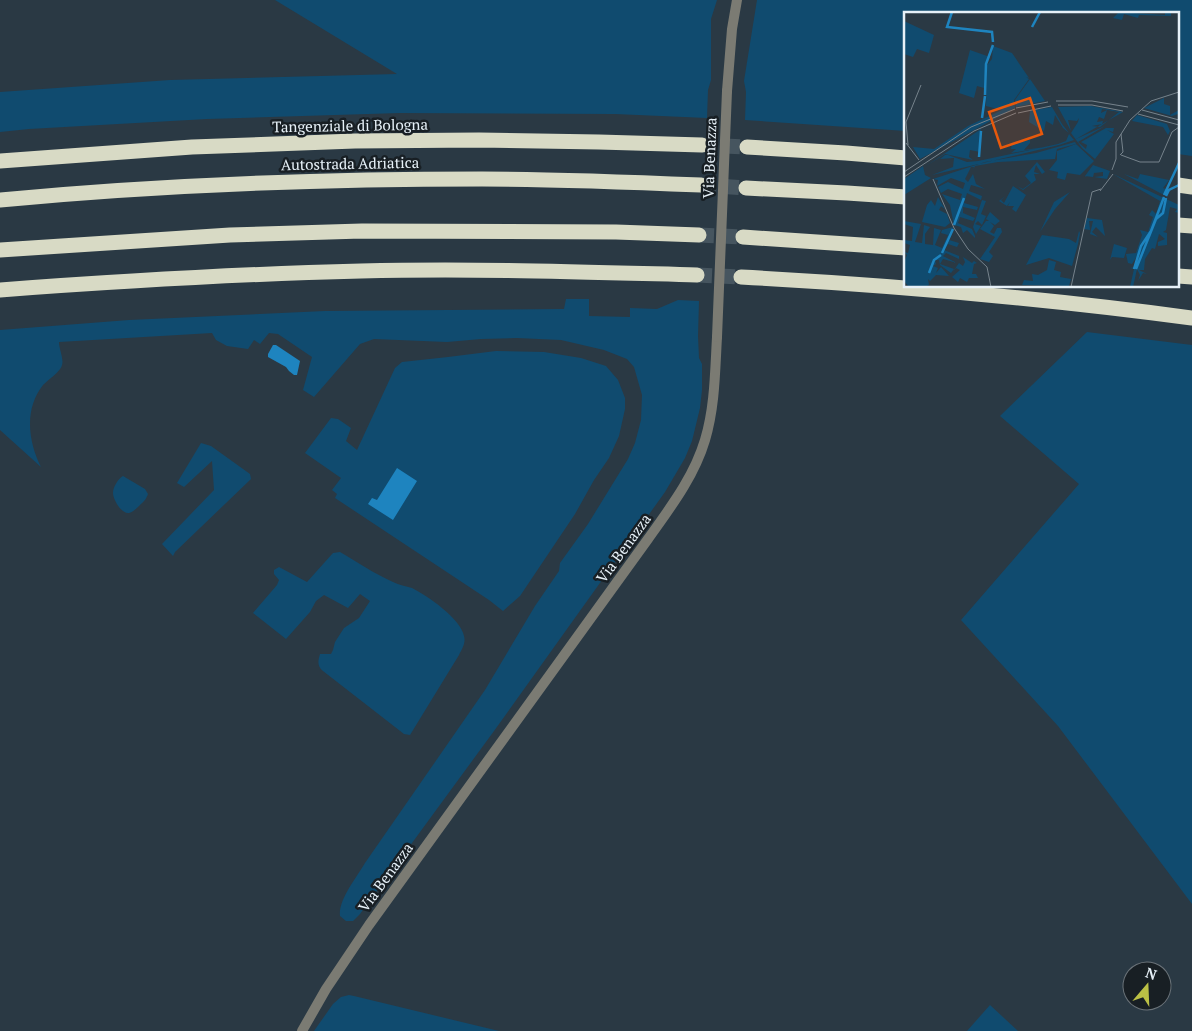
<svg xmlns="http://www.w3.org/2000/svg" width="1192" height="1031" font-family="'PT Serif',serif">
<style>
.green{fill:#104b6f}
.water{fill:#1e84bf}
.lines{fill:none;stroke-linecap:round;stroke-linejoin:round}
.motorway-tunnel{stroke:#46555f;stroke-width:15;stroke-dasharray:15 8;stroke-linecap:butt}
.minor{stroke:#7b7b73;stroke-width:10}
.motorway{stroke:#d8dac5;stroke-width:15}
.minor-bridge{stroke:#7b7b73;stroke-width:10}
.labels{text-anchor:middle;dominant-baseline:central;stroke-width:5;stroke-linejoin:round;paint-order:stroke}
.street-label{font-size:15px;fill:#e7f1f8;stroke:#181f24}
.inset-river{fill:none;stroke:#1e84bf;stroke-width:2.5}
.inset-road{fill:none;stroke:#76838c;stroke-width:1}
.view{fill:#e8590c;fill-opacity:0.15;stroke:#e8590c;stroke-width:2.5}
.inset-edge{fill:none;stroke:#e7f1f8;stroke-width:2.5}
</style>
<rect width="100%" height="100%" fill="#2a3944"/>
<g class="green">
<path d="M275,0h442l-6,19v61l-3,10 -1,28 -92,-4 -215,-1 -193,6 -178,10 -29,3v-40l170,-12 227,-6z"/>
<path d="M757,0h435v156l-14,-2v-140h-272v117l-161,-11 1,-28 -2,-11z"/>
<path d="M566,299h23v17l41,1v-9l27,1 21,-9 21,1 -1,35 1,22 3,6v26l-2,18 -8,33 -7,17 -20,34 -171,239 -134,183 -7,7h-7l-6,-5c-2,-16 17,-39 25,-53l120,-173 50,-84 24,-35 1,-8 28,-39 40,-65 7,-16 6,-23 1,-25 -8,-28 -7,-8 -23,-9 -43,-10 -44,-2 -36,1 -34,3 -73,-3 -14,5 -46,53 -11,-7 9,-33 -34,-23 -9,-1 -9,11 -6,-4 -6,9 -21,-3 -11,-6 -4,-7 -153,9c0,7 5,17 3,23 -1,6 -14,15 -19,20 -19,24 -15,56 -2,82l-41,-37v-100l129,-10 196,-9 239,-2z"/>
<path d="M1087,332l105,13v559l-134,-178 -97,-106 118,-136 -79,-68z"/>
<path d="M496,351l48,1 37,6 25,8 12,14 7,18v11l-6,27 -10,22 -15,22 -19,34 -55,82 -17,15 -14,-11 -154,-102 2,-4 -5,-4 9,-12 -36,-25 26,-35 7,1 13,9 -5,13 11,9 38,-82 7,-6 46,-5z"/>
<path d="M201,443l10,3 39,28 1,5 -76,73 -2,4 -11,-12 52,-54 -2,-29 -28,26 -7,-4z"/>
<path d="M123,476l22,13 3,5c-2,6 -5,8 -9,12 -3,3 -6,6 -10,7 -8,1 -16,-14 -16,-20 0,-6 5,-14 10,-17z"/>
<path d="M340,552c17,10 35,22 53,30 6,3 13,4 19,6 16,8 49,31 52,48 2,7 -2,13 -5,19l-49,80 -6,-1 -81,-63c-6,-5 -5,-10 -3,-17h11l2,-4 2,-8 9,-14 15,-10 11,-17 -10,-7 -12,14 -24,-13 -8,6 -6,11 -24,27 -33,-26 24,-28 2,-5 -5,-6v-4l5,-3 28,15 26,-29z"/>
<path d="M349,995l5,1 145,35h-185l19,-27 8,-7z"/>
<path d="M990,1005l28,26h-51z"/>
</g>
<g class="water">
<path d="M273,345h3l24,16 -3,14h-3l-5,-4 -3,-4 -18,-10v-3z"/>
<path d="M397,468l20,13 -24,39 -25,-16 4,-6 5,2z"/>
</g>
<g class="lines">
<g class="motorway-tunnel">
<path d="M702,145l45,2"/>
<path d="M701,185l45,3"/>
<path d="M699,235l44,2"/>
<path d="M697,275l44,2"/>
</g>
<g class="minor">
<path d="M727,91l5,-62 5,-29"/>
<path d="M302,1031l24,-42 43,-64 279,-386c22,-31 46,-62 57,-99 10,-33 10,-69 12,-103"/>
</g>
<g class="motorway">
<path d="M747,147l99,6 60,5"/>
<path d="M0,161l192,-14 163,-6 124,-1 120,2 103,3"/>
<path d="M1178,185l14,2"/>
<path d="M746,188l101,5 59,4"/>
<path d="M0,200c160,-15 321,-21 482,-21 73,0 146,3 219,6"/>
<path d="M1178,225l14,1"/>
<path d="M743,237l163,11"/>
<path d="M0,250l230,-15 132,-4 254,1 83,3"/>
<path d="M1178,276l14,1"/>
<path d="M741,277c151,8 301,21 451,41"/>
<path d="M0,290c120,-9 241,-16 361,-19 112,-3 224,1 336,4"/>
</g>
<path class="minor-bridge" d="M717,337l10,-246"/>
</g>
<g class="labels">
<g class="street-label">
<text transform="translate(350 125) rotate(-1)">Tangenziale di Bologna</text>
<text transform="translate(709 158) rotate(-88)">Via Benazza</text>
<text transform="translate(350 163) rotate(-1)">Autostrada Adriatica</text>
<text transform="translate(623 548) rotate(-54)">Via Benazza</text>
<text transform="translate(385 877) rotate(-54)">Via Benazza</text>
</g>
</g>
<g transform="translate(904 12)">
<rect width="275" height="275" fill="#2a3944"/>
<path d="M215,0l46,3v-3h6v4l-32,-1 -1,3 -14,-4 -2,6 -9,-2zM0,9l30,14 -5,18 -12,-4 -4,8 -9,-3zM89,34l19,7 17,25 -3,-1 3,2 -15,21 1,8 -95,51 -7,-12 21,2 34,-23 34,-16 -16,-4 1,-41 5,-6zM66,38l20,7 -4,7 -2,24 -7,-2 -3,12 -15,-5zM126,67l15,22 -29,6 -1,-7zM260,86v6l6,2v9l9,-5 -1,4 -6,2 -28,-8zM187,94l32,6 -47,27 29,-13 -27,16 8,7 1,-4 -6,-3 25,-14h8l-1,4 -6,-2 7,4 -19,25 -13,-11 -11,-15 7,-11 1,-4 -2,3 -9,-1 3,11 -13,-24zM198,97l17,3 -19,15 -8,-1 10,-2 1,-3 -6,1 2,-5 5,2 3,-9 -6,3zM148,95l10,17 7,9 -6,-5 -8,-13 -2,10 -7,-4 -2,10 -15,-9 1,-11zM233,103l30,9 3,7 -2,4 -5,-8 -31,-6zM77,117l-1,23 -10,-2 -1,7 4,3 -28,-6 -19,12zM165,122l5,6 -15,5 -127,30 21,-8 1,-9 -14,1 5,-4h3l19,7 11,-1 80,-17 8,-3zM126,128v3l-6,7 21,-3 -22,4 -12,2 5,-4h-5l1,-6zM171,130l1,2 -19,5 -2,10 -57,3 -23,4 -2,4 1,-3h-3l-6,12 3,3 5,-8 3,10 9,5 -14,-4 -2,6 13,5 -1,4 -14,-7 -3,10 14,4 -1,3 -14,-3v6l12,5 -2,3 -13,-4 -2,6 14,6 3,7v2l-8,-8 -4,3 -2,-6 -7,-2 -4,-20 -8,-11 18,6 2,-6 -14,-5 -7,4 -3,-6 10,-5 15,7 2,-6 -14,-5 -14,8 1,-6 -5,-1 52,-17 51,-9zM172,132l18,17 -14,14 -13,-2 -2,7 -8,-2 1,-6 -9,-2 8,-10v-9zM133,150l8,10 -3,2 -6,-9 -2,7 6,2h-6l2,6 -13,10 -6,-4 6,3 8,-6 -6,-7zM189,153l17,6 -3,8 -13,-2 9,-1v-4l-9,1 -1,4 -8,-1 -8,11zM19,154l2,9 6,3 -27,17v-16zM209,162l66,31v8l-4,-1 2,-3 -7,-2 -4,23 -3,2 4,1v12l-9,1v-4l7,-3 -6,-5 -4,15 -3,-1 -7,11 -1,11h-5l8,4 -4,-1 -5,8 2,-6 -3,-6 -4,18h-3l4,-18 -4,-1 4,-1 3,-11 -5,8 -4,-1 -2,-9 10,-1 6,-18 -2,-5 8,2 5,-15 -4,-2 3,-5 4,4 4,-13zM220,162l14,5 2,-5 29,6 -6,8 3,1 -2,6zM109,174l13,9 -10,17 -4,-3 2,-3h-6l2,-4 -3,4 -8,-5 6,-5 -4,4 3,3zM166,180l-15,17 -15,23 14,-30zM34,185l7,12 -4,-3 -2,4 8,4 3,9 -5,4 -23,-5 5,-17 4,-5 4,6zM78,188l4,1 -5,13 5,2 -4,9 -4,-4 -3,3 6,2 -5,8 -3,-7zM86,200l10,9 -5,4 -5,-3 4,4 -4,6 4,2 3,-6h4l1,4 -13,20 4,4 -4,6 -9,-3 15,-22 -15,-8 6,-8h3l-3,-2zM183,206l15,2 3,16 -9,-9 -4,5 6,5 -8,-3 3,-13h-4l1,9 -6,-1zM0,209l17,3 -6,18 7,1 2,-18 6,2 -5,7v10l8,1 1,-17 7,2 -6,15 7,3 6,-13 -7,-2 1,-3 11,-3 -4,13 10,3 -2,4 -9,-3 -4,6 15,6v3l-13,-6 -3,3 14,7 -14,-4 -3,5 14,5 -3,4 -11,-8 -1,-5h-4l1,4 -3,2 5,2 -2,5 5,-6 8,9 -13,-1 -6,6 -2,-2 1,6 -4,2h-16l-5,-6v-19l3,-7 -3,-3 4,1 2,-8 -6,-2v-3l8,1 1,-14 -9,-3zM175,219l1,2 -2,11 -6,22 -23,-8 -23,7 16,-30 27,4 7,4zM210,232l13,4 -3,10 -12,-1 -2,3zM59,245l9,6 2,-2 3,2 -3,1 -2,10h4l2,4h-9l-2,4 -7,-4 -2,4 -6,-5 8,-7 -4,-2 -4,5 7,-10 4,3 2,-4zM145,248l7,2 -2,8 7,2 -1,5 11,2 -2,7 -47,-1 2,-5 9,1 -1,-7 6,1 9,-5z" fill="#104b6f" fill-rule="evenodd"/>
<path class="inset-river" d="M48,0l-5,15 45,5 1,10M128,15l8,-15M81,83l1,-31 7,-19M78,106l3,-22M75,145l2,-26M260,183l15,-32M262,184l3,-6 10,-5M50,213l10,-27M38,241l11,-24M230,257l7,-23 10,-15 13,-34M232,257l20,-50 7,-6 3,-15M25,261l5,-13 7,-5"/>
<path class="inset-road" d="M152,89h36l36,6M154,93h34l31,6M112,96l32,-6M238,98l37,10M114,101l33,-7M234,102l41,11M2,131l13,17M4,133l-2,-23 15,-37M216,143l3,-3 -2,-18M217,143l19,7h19l13,-30 7,-5M208,158l4,-11v-17l14,-22 21,-19 28,-9M0,160l67,-45 44,-18M0,165l70,-46 42,-18M29,167l21,49 14,21 19,18 4,20M196,179l13,-17M167,275l21,-95 9,-3"/>
<path class="view" d="M126,86l12,36 -41,14 -12,-36z"/>
<rect width="275" height="275" class="inset-edge"/>
</g>
<g transform="translate(1147 986) rotate(19)"><circle r="24" fill="#181f24" stroke="#6b7379"/>
<path d="M0-4L9 19L0 12L-9 19Z" fill="#bbc045"/>
<text y="-8" font-size="14" font-weight="bold" text-anchor="middle" fill="#e7f1f8">N</text>
</g>
</svg>
